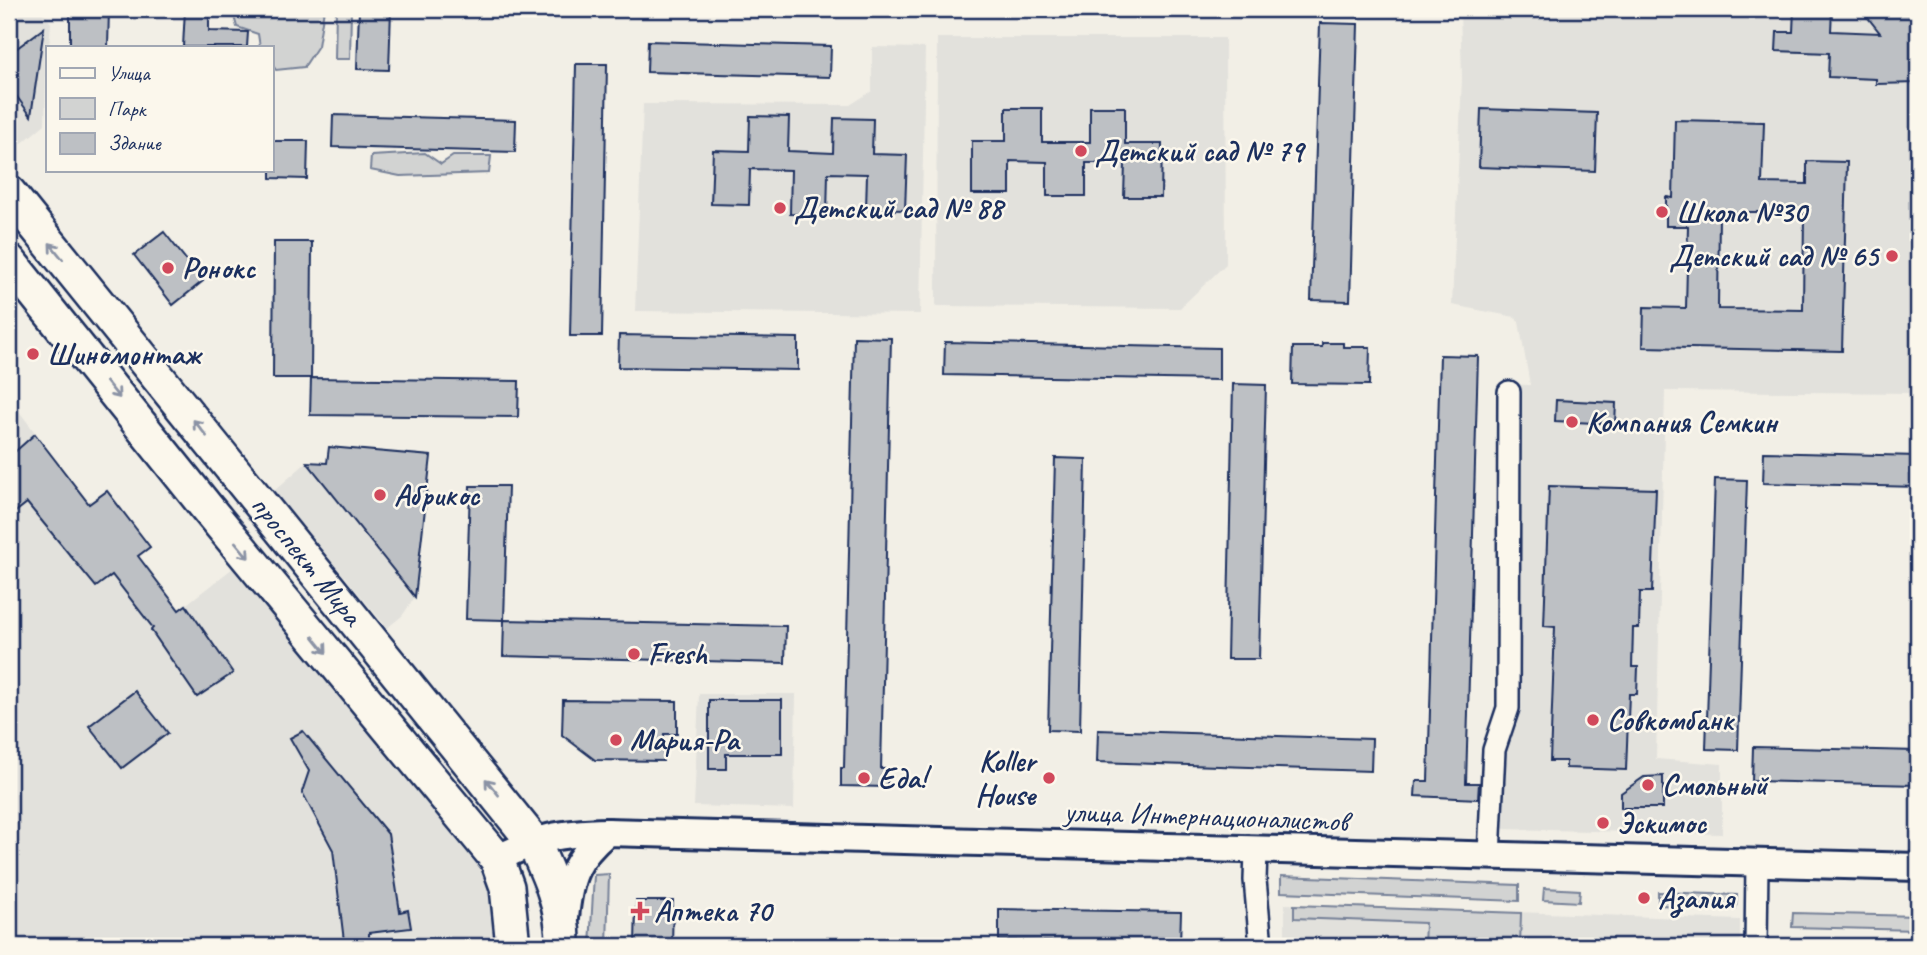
<svg xmlns="http://www.w3.org/2000/svg" width="1927" height="955" font-family="Caveat,sans-serif">
<style>
.built{fill:#e2e1dc}
.green{fill:#d2d3d2;stroke:#768198;stroke-width:2}
.building{fill:#bdc0c4;stroke:#1b2f5e;stroke-width:2;fill-rule:evenodd}
.lines{fill:none;stroke-linecap:round;stroke-linejoin:round}
.minor-casing{stroke:#1b2f5e;stroke-width:26}
.tertiary-casing{stroke:#1b2f5e;stroke-width:32}
.primary-casing{stroke:#1b2f5e;stroke-width:38}
.minor{stroke:#fbf7ec;stroke-width:21}
.tertiary{stroke:#fbf7ec;stroke-width:26}
.primary{stroke:#fbf7ec;stroke-width:33}
.oneway{stroke:#8b93a5}
.poi-dot{fill:#d1495b;stroke:#fbf7ec;stroke-width:2.5}
.labels{text-anchor:middle;dominant-baseline:central;stroke-width:5;stroke-linejoin:round;paint-order:stroke}
.poi-label{font-size:30px;font-weight:bold;fill:#1b2f5e;stroke:#fbf7ec;text-anchor:start}
.street-label{font-size:30px;fill:#1b2f5e;stroke:#fbf7ec}
</style>
<rect width="100%" height="100%" fill="#f2efe6"/>
<filter id="ink" filterUnits="userSpaceOnUse"><feTurbulence type="fractalNoise" baseFrequency=".0143" numOctaves="2"/><feDisplacementMap in="SourceGraphic" scale="14" xChannelSelector="R" yChannelSelector="G"/><feConvolveMatrix kernelMatrix="1 2 1 2 8 2 1 2 1" color-interpolation-filters="sRGB"/></filter>
<g filter="url(#ink)">
<g class="built">
<path d="M9,9h31l11,14 -2,24h-2l-2,77 -36,30z"/>
<path d="M1460,9h458v384l-253,-2 -9,368 66,5v70l-222,-5 -3,-445 33,1 -11,-63 -4,-5 -63,-12 10,-227z"/>
<path d="M937,38h288l1,226 -46,44 -244,-2z"/>
<path d="M872,47l53,1 -5,266 -285,-3 8,-207 207,1 22,-14z"/>
<path d="M9,398l80,106 18,-13 43,56 -12,9 41,54 54,-42 229,274 26,37 8,49 -1,18h-486z"/>
<path d="M329,447l102,9 -16,141 -13,19 -15,12 -113,-137 33,-29 20,1z"/>
<path d="M699,694h97l-2,115 -100,-3z"/>
<path d="M1285,904l455,16v26h-441v-10h-14z"/>
</g>
<g class="green">
<path d="M232,9h92l-6,37 -14,21 -28,3 -5,-7v-16h-11l-2,-13 -21,-7z"/>
<path d="M336,9h15l-1,50h-15z"/>
<path d="M425,153l16,11 12,-8h38l-2,17 -89,3 -30,-6 1,-14z"/>
<path d="M609,874l-2,72h-17l4,-71z"/>
<path d="M1281,876l238,9v16l-238,-9z"/>
<path d="M1544,888l36,2 -1,12 -36,-2z"/>
<path d="M1658,892l79,3 -1,13 -78,-3z"/>
<path d="M1294,905l227,8 -1,33h-14l-1,-6h-62l-1,6h-18l1,-23 -131,-5z"/>
<path d="M1793,913l125,3v14l-126,-3z"/>
</g>
<g class="building">
<path d="M70,9h39l-1,38h-38z"/>
<path d="M185,9h24v22l39,1 -1,15h-64z"/>
<path d="M359,9h32l-2,61 -32,-1z"/>
<path d="M1794,9h38l-1,22 49,2 -19,-24h57v74l-42,1v-5l-48,-2 1,-24 -53,-2 1,-19h16z"/>
<path d="M1320,23l38,1 -8,277 -39,-1z"/>
<path d="M44,28l-13,88 -22,-30v-32z"/>
<path d="M648,41l183,5 -1,31 -183,-5z"/>
<path d="M576,64h31l-5,272h-32z"/>
<path d="M1090,107h35v37h37l-1,53h-37l1,-34h-39v33h-39v-34l-37,-1v33h-38v-53h34v-33h36v34h48z"/>
<path d="M1481,109l116,4 -2,58 -116,-4z"/>
<path d="M333,115l183,5 -1,32 -183,-5z"/>
<path d="M750,116l39,1 -1,34 45,2 1,-35 39,1 -1,35 35,1 -2,55 -39,-1 1,-35 -39,-1 -1,42 -37,-1 1,-44 -41,-1 -1,36 -38,-1 2,-54 36,1z"/>
<path d="M1675,120l89,2 -2,61 45,1v-23l40,1 -5,189 -199,-4 1,-40 42,1 2,-82h-22v-29l7,1zM1719,212h85l-1,98 -85,-1z"/>
<path d="M271,141h37l-1,38 -36,-1z"/>
<path d="M164,232l39,49 -30,24 -39,-50z"/>
<path d="M274,242h38l-1,136h-38z"/>
<path d="M619,335l179,3v32l-180,-3z"/>
<path d="M854,337l37,1 -10,431h7l-1,18 -46,-1v-18h3z"/>
<path d="M945,342l274,6v32l-275,-5z"/>
<path d="M1322,343h21v4h27l-1,38 -77,-1 1,-37h29z"/>
<path d="M1440,355l38,1 -12,427h13l-1,16 -63,-3 1,-15h12z"/>
<path d="M311,378l208,3 -1,36 -208,-2z"/>
<path d="M1233,384l33,1 -7,274h-32z"/>
<path d="M1556,400l60,3 -1,21 -60,-3z"/>
<path d="M35,434l54,70 18,-13 43,56 -12,9 41,54 7,-5 47,68 -36,24 -46,-67 2,-2 -41,-53 -16,12 -69,-84 -18,14v-60z"/>
<path d="M329,447l102,9 -16,141 -108,-135 20,1z"/>
<path d="M1764,452l154,4v31l-155,-4z"/>
<path d="M1055,458l31,1 -6,272 -32,-1z"/>
<path d="M1715,479l32,1 -9,270 -32,-1z"/>
<path d="M470,486h38l-4,134 -38,-1z"/>
<path d="M1549,486l107,3 -4,103h-12l-1,36h-6l-1,39h6l-1,27h-8l-3,76 -60,-2v-7h-16l5,-134 -11,-1z"/>
<path d="M504,620l282,6 -1,37 -282,-7z"/>
<path d="M135,691l33,42 -46,35 -33,-42z"/>
<path d="M563,700l114,1v33h-13l-1,27 -68,-1 -33,-25z"/>
<path d="M709,700h73v54h-56v15h-17z"/>
<path d="M1098,730l274,9 -1,32 -274,-9z"/>
<path d="M303,731l85,103 12,78 8,-2 3,18 -42,5v7l-25,1 -11,-91 -31,-58 7,-21 -19,-33z"/>
<path d="M1753,747l165,4v34l-166,-4z"/>
<path d="M1663,776v32h-42v-15l23,-16z"/>
<path d="M636,901h37l-1,45h-37z"/>
<path d="M999,909l182,3 -1,32 -181,-4z"/>
</g>
<g class="lines">
<g class="minor-casing">
<g id="minor">
<path d="M1256,851l-1,29 6,66"/>
<path d="M1489,856l5,-106 14,-42 1,-316"/>
<path d="M1756,946l1,-84"/>
</g>
</g>
<g class="tertiary-casing">
<g id="tertiary">
<path d="M497,859c43,-22 61,-26 110,-27l1311,35"/>
<path d="M565,918c4,-41 10,-59 42,-86"/>
</g>
</g>
<g class="primary-casing">
<g id="primary">
<path d="M9,193l524,648c16,34 31,67 30,105"/>
<path d="M9,261l198,247 290,351 10,28 6,59"/>
</g>
</g>
<use href="#minor" class="minor"/>
<use href="#tertiary" class="tertiary"/>
<use href="#primary" class="primary"/>
</g>
<defs><path id="oneway-shaft" d="M-6 0H5M1.5-3L5.5 0L1.5 3" fill="none" stroke-width="1.6" stroke-linecap="round" stroke-linejoin="round" transform="scale(1.75)"/></defs>
<g class="oneway">
<use href="#oneway-shaft" transform="translate(56 251) rotate(-129)"/>
<use href="#oneway-shaft" transform="translate(113 390) rotate(51)"/>
<use href="#oneway-shaft" transform="translate(200 428) rotate(-129)"/>
<use href="#oneway-shaft" transform="translate(242 550) rotate(50)"/>
<use href="#oneway-shaft" transform="translate(320 645) rotate(51)"/>
<use href="#oneway-shaft" transform="translate(492 787) rotate(-129)"/>
</g>
</g>
<g class="poi-dot">
<circle cx="1081" cy="151" r="7"/>
<circle cx="780" cy="208" r="7"/>
<circle cx="1662" cy="212" r="7"/>
<circle cx="1892" cy="256" r="7"/>
<circle cx="168" cy="268" r="7"/>
<circle cx="33" cy="354" r="7"/>
<circle cx="1572" cy="422" r="7"/>
<circle cx="380" cy="495" r="7"/>
<circle cx="634" cy="654" r="7"/>
<circle cx="1593" cy="720" r="7"/>
<circle cx="616" cy="740" r="7"/>
<circle cx="864" cy="778" r="7"/>
<circle cx="1049" cy="778" r="7"/>
<circle cx="1648" cy="785" r="7"/>
<circle cx="1603" cy="823" r="7"/>
<circle cx="1644" cy="898" r="7"/>
<path d="M636.5 900.5h7v7h7v7h-7v7h-7v-7h-7v-7h7z"/>
</g>
<g class="labels">
<g class="poi-label">
<text x="1095" y="151">Детский сад № 79</text>
<text x="794" y="208">Детский сад № 88</text>
<text x="1676" y="212">Школа №30</text>
<text x="1878" y="256" text-anchor="end">Детский сад № 65</text>
<text x="182" y="268">Ронокс</text>
<text x="47" y="354">Шиномонтаж</text>
<text x="1586" y="422">Компания Семкин</text>
<text x="394" y="495">Абрикос</text>
<text x="648" y="654">Fresh</text>
<text x="1607" y="720">Совкомбанк</text>
<text x="630" y="740">Мария-Ра</text>
<text x="1035" y="761" text-anchor="end">Koller<tspan x="1035" dy="34">House</tspan></text>
<text x="878" y="778">Еда!</text>
<text x="1662" y="785">Смольный</text>
<text x="1617" y="823">Эскимос</text>
<text x="1658" y="898">Азалия</text>
<text x="654" y="911">Аптека 70</text>
</g>
<g class="street-label">
<text transform="translate(307 560) rotate(51)">проспект Мира</text>
<text transform="translate(1206 816) rotate(2)">улица Интернационалистов</text>
</g>
</g>
<rect width="1927" height="955" fill="none" stroke="#fbf7ec" stroke-width="35"/>
<rect x="18" y="18" width="1892" height="920" fill="none" stroke="#1b2f5e" stroke-width="2.5" filter="url(#ink)"/>
<rect x="46" y="46" width="228" height="126" fill="#fbf7ec" stroke="#a1a7b3" stroke-width="2"/>
<rect x="60" y="68" width="35" height="10" fill="#fbf7ec" stroke="#a1a7b3" stroke-width="2"/>
<text x="108" y="80" font-size="21" fill="#1b2f5e">Улица</text>
<rect x="60" y="98" width="35" height="21" fill="#d2d3d2" stroke="#a1a7b3" stroke-width="2"/>
<text x="108" y="116" font-size="21" fill="#1b2f5e">Парк</text>
<rect x="60" y="133" width="35" height="21" fill="#bdc0c4" stroke="#a1a7b3" stroke-width="2"/>
<text x="108" y="150" font-size="21" fill="#1b2f5e">Здание</text>
</svg>
